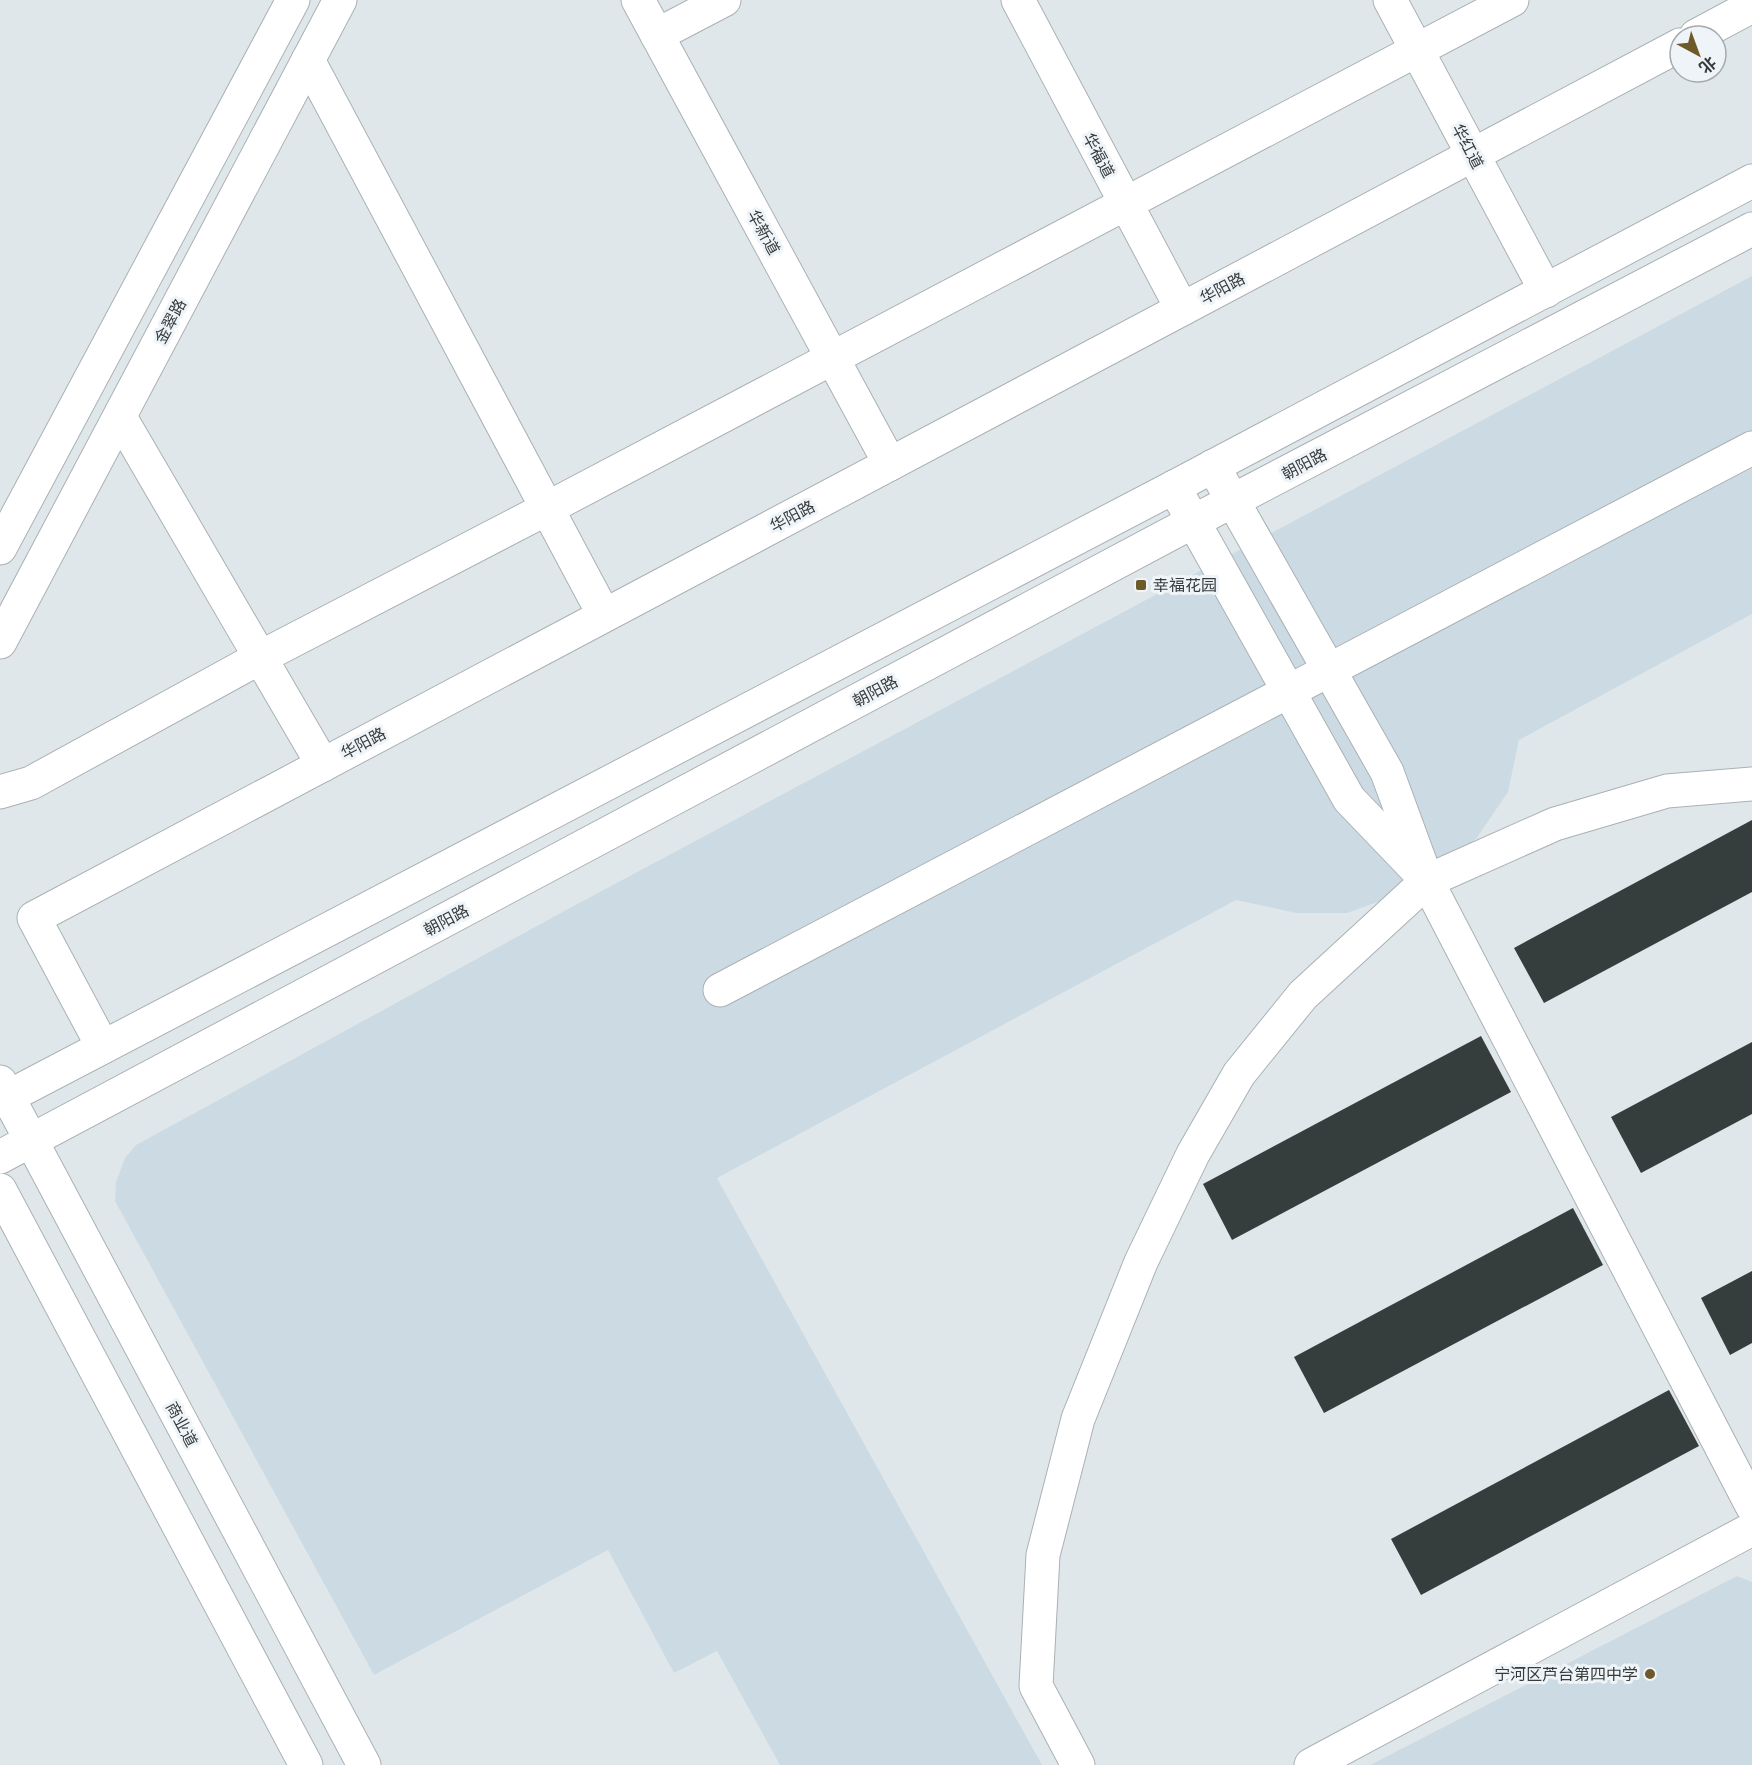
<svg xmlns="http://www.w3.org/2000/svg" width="1752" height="1765" font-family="'Golos Text','Noto Sans SC',sans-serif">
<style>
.built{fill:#ccdbe3}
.building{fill:#363d3d}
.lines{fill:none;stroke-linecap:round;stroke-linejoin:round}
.street-casing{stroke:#aab1b4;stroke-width:35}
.secondary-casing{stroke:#aab1b4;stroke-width:35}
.street{stroke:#fff;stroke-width:33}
.secondary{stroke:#fff;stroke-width:33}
.poi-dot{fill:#6d5a28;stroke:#eef4f8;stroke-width:2}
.labels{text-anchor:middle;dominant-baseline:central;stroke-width:6;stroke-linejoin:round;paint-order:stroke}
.street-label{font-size:16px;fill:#383b3c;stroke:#eef4f8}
.poi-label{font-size:16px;fill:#383b3c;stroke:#eef4f8;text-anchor:start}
</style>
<rect width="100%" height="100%" fill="#e0e7eb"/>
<g class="built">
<path d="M1752,276v338l-233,126 -11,52 -32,47 -36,31 -54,29 -39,14h-51l-60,-13 -519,278 325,587h-262l-63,-114 -43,22 -66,-123 -234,125 -259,-474 1,-19 9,-24 11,-13 432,-236z"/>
<path d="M1737,1576l15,6v183h-382z"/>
</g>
<g class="building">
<path d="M1752,820v72l-208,111 -30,-55z"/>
<path d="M1481,1036l30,56 -279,148 -29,-56z"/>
<path d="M1752,1042v72l-111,59 -30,-56z"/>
<path d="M1573,1208l30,57 -279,148 -30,-56z"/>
<path d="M1752,1271v72l-22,12 -29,-57z"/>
<path d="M1669,1390l30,56 -278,149 -30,-56z"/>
</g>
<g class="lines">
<g class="street-casing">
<g id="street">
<path d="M638,0l252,464"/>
<path d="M1018,0l164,309"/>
<path d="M1390,0l156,291"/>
<path d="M657,35l67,-35"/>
<path d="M1696,36l56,-30"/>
<path d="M308,60l296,555"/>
<path d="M120,417l203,348"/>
<path d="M1213,466l174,306 40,109 325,625"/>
<path d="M1174,487l175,312 69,72"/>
<path d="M0,792l31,-9 230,-126 285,-148 966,-509"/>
<path d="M720,990l1032,-542"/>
<path d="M103,1047l-69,-129 1646,-873"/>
<path d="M1078,1765l-42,-79 7,-131 35,-136 63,-157 52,-108 46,-80 64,-79 124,-114 128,-57 112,-33 85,-7"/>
<path d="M1311,1765l441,-236"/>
</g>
</g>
<g class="secondary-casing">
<g id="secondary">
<path d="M0,548l293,-548"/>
<path d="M0,642l340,-642"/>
<path d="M0,1082l364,683"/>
<path d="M0,1101l1174,-614 578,-306"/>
<path d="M0,1157l1232,-656 520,-272"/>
<path d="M0,1190l306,575"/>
</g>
</g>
<use href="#street" class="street"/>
<use href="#secondary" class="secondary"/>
</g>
<g class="poi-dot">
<rect x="1135" y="579" width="12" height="12" rx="3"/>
<circle cx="1650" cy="1674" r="6"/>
</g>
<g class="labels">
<g class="street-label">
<text transform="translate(1468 146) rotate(62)">华红道</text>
<text transform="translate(1099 155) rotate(62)">华福道</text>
<text transform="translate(764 232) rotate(61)">华新道</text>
<text transform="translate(1222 288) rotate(-28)">华阳路</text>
<text transform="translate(170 321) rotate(-62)">金翠路</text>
<text transform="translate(1304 464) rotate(-28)">朝阳路</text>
<text transform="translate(792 516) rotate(-28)">华阳路</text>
<text transform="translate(875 691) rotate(-28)">朝阳路</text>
<text transform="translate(363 743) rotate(-28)">华阳路</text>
<text transform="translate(446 920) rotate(-28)">朝阳路</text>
<text transform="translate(182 1424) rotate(62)">商业道</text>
</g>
<g class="poi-label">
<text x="1153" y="585">幸福花园</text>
<text x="1638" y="1674" text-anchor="end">宁河区芦台第四中学</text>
</g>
</g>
<g transform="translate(1698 54) rotate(139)"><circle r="28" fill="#eef4f8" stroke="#a5aaad" stroke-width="1.5"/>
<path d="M0-4.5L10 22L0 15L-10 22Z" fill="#6d5a28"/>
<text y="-9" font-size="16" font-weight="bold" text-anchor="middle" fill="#383b3c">北</text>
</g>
</svg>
